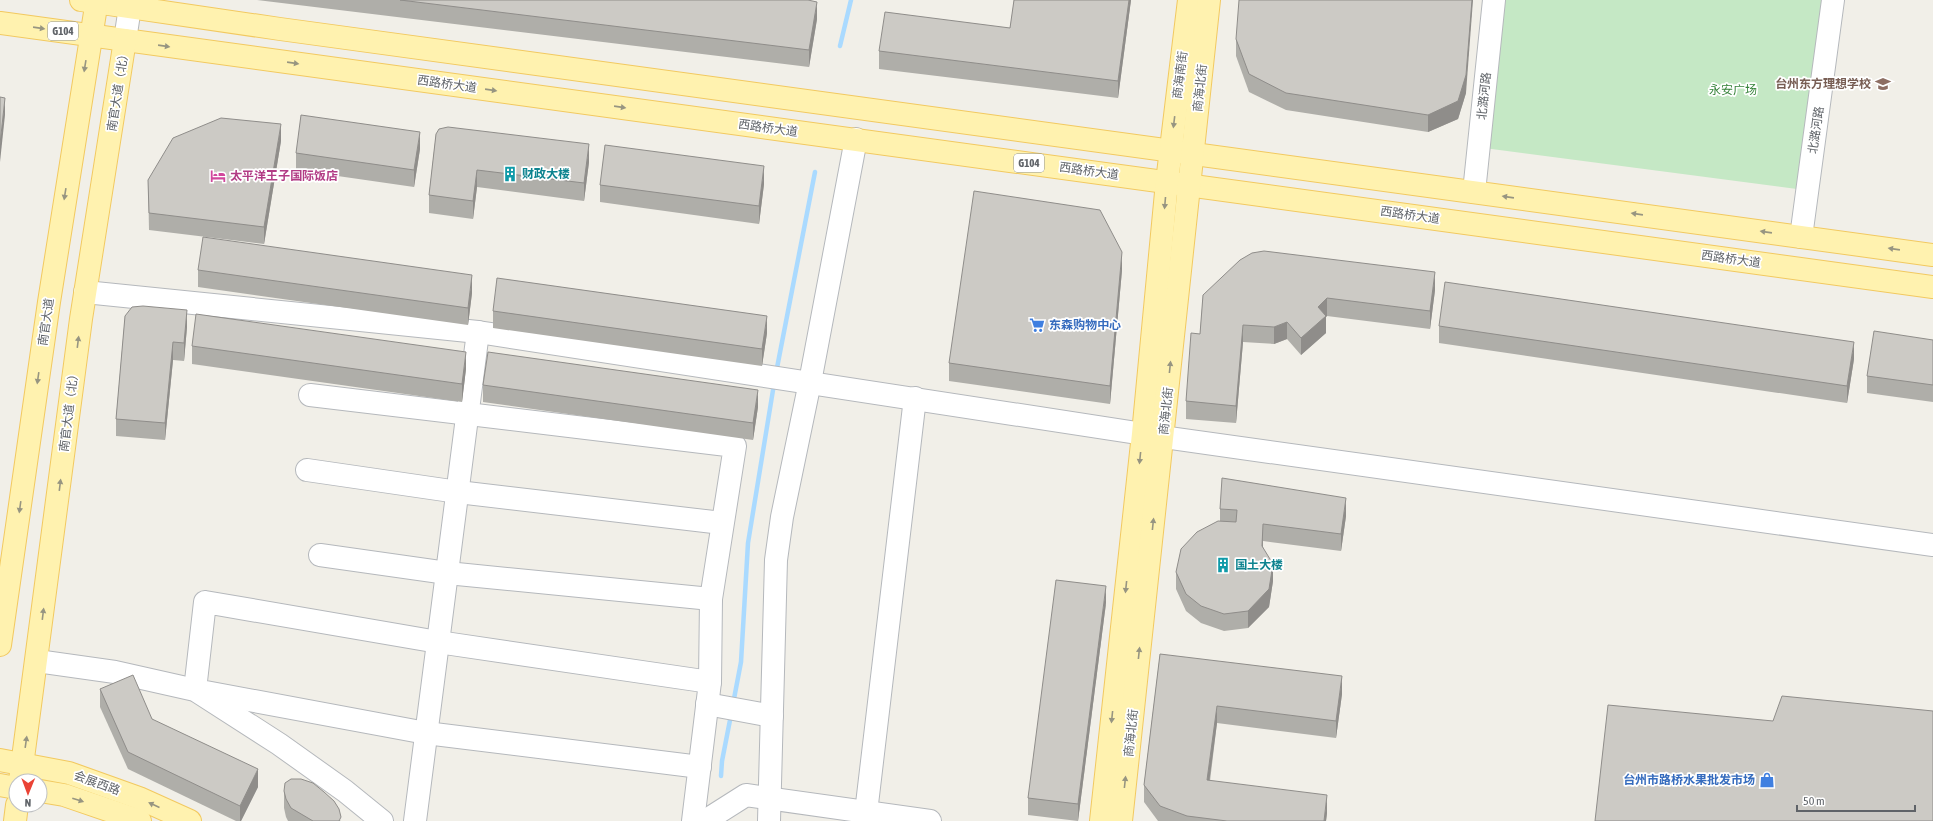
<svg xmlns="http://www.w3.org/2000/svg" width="1933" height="821" font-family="'Asap Condensed','Noto Sans SC',sans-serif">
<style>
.green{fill:#c5e8c5}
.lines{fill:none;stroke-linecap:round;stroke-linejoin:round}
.stream{stroke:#aadaff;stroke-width:4.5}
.minor-casing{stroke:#b5b8bc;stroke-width:24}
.major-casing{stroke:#f2c960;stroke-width:24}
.minor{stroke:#fff;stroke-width:22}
.major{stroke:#fff2af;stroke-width:22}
.wall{fill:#afaea9}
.shaded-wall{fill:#8f8d8a}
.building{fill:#cccac5;stroke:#8f8d8a}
.oneway{fill:#979581}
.labels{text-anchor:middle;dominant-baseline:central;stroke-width:3.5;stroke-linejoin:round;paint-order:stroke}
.shield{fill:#fff;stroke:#8f9295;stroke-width:1}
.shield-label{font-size:11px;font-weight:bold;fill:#5f6368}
.street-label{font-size:12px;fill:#5f6368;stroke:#fff}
.education-label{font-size:12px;font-weight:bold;fill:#785e54;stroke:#fff;text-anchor:end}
.park-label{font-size:12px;fill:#348238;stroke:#fff}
.culture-label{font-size:12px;font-weight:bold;fill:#0d838f;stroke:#fff;text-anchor:start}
.hotel-label{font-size:12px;font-weight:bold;fill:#b23c85;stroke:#fff;text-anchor:start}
.shop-label{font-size:12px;font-weight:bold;fill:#366cbe;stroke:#fff;text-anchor:start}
</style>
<rect width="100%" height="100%" fill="#f1efe8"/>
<path class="green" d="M1502,0h336l-26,191 -328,-43z"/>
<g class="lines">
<g class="stream">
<path d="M840,46l11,-46"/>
<path d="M776,373l39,-201"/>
<path d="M733,704l8,-42 7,-119 26,-159"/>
<path d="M721,776l1,-15 9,-46"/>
</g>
<g class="minor-casing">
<g id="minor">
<path d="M125,40l5,-33"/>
<path d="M1474,192l20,-192"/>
<path d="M1801,237l32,-237"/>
<path d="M85,292l393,40 685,105 770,108"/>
<path d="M310,395l425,51 -24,153 -1,83 -17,139"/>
<path d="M307,470l151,22 264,31"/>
<path d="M320,555l127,18 264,26"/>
<path d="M37,661l78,11 80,18 84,54 66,47 37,30"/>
<path d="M707,704l65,12"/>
<path d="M700,767l-274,-34 -231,-43 10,-88 233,40 272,40"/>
<path d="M415,821l63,-489"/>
<path d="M705,821l41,-26 184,26"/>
<path d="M769,821l7,-261 6,-43 28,-135 46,-243"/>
<path d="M865,821l50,-423"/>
</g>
</g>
<g class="major-casing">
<g id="major">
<path d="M81,0l199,29 1653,226"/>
<path d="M0,23l1933,264"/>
<path d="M0,645l49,-343 48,-302"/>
<path d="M0,760l69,13 70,25 51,23"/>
<path d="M20,781l61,-462 44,-279"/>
<path d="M0,785l16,3"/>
<path d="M40,791l24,4 76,26"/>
<path d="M15,821l2,-16"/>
<path d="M1101,821l42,-387 24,-252 22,-182"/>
<path d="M1121,821l88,-821"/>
</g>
</g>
<use href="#minor" class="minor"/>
<use href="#major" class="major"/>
</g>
<g class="wall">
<path d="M257,0h551l9,19 -8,48z"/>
<path d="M1014,0h117l-13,98 -239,-29v-18l131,-23z"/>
<path d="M1236,39l230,54 -8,26 -30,13 -142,-22 -37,-18 -13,-36z"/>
<path d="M436,134l153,28 -5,39 -107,-14 -4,32 -44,-6v-18z"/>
<path d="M281,141l-17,103 -115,-14 -1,-50z"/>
<path d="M420,149l-6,38 -118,-17v-17z"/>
<path d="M764,184l-5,40 -159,-22v-17z"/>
<path d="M198,270l274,23 -4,32 -270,-38z"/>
<path d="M1122,270l-12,134 -161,-23v-18z"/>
<path d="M1435,290l-5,39 -103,-13 -1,1v16l-25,22 -14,-16 -13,5 -31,-2 -7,81 -50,-4v-18l14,-67 3,-39z"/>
<path d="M493,311l274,22 -5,33 -269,-38z"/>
<path d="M125,316l62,11 -3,34 -11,-1 -8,80 -49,-4v-17z"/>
<path d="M1439,326l415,33 -7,44 -408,-60z"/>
<path d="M1933,340v62l-66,-9v-17z"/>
<path d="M192,346l274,23 -4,33 -270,-38z"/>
<path d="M483,385l275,22 -5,33 -270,-38z"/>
<path d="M1220,509l126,7 -5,35 -78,-10v6l10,34 -4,26 -21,21 -24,3 -23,-8 -15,-12 -10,-22v-17l44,-51z"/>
<path d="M1106,603l-28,218 -50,-6v-17z"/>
<path d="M1160,654l182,40 -6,44 -119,-15 -7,58 117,32 -1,8h-168l-14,-19v-17z"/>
<path d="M100,689l52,30 106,68 -17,34h-5l-108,-52 -28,-62z"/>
<path d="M284,791l57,30h-53l-2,-4 -2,-9z"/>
</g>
<g class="shaded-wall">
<path d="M1129,0h2l-13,98v-17z"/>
<path d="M1472,0h1l-7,93 -8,26 -30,13v-17z"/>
<path d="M817,2v17l-8,48v-17z"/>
<path d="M5,98v17l-5,47v-18z"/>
<path d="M281,124v17l-17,103v-17z"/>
<path d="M420,132v17l-6,38v-17z"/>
<path d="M589,144v18l-5,39v-18z"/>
<path d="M764,166v18l-5,40v-18z"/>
<path d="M477,170v17l-4,32v-18z"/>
<path d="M1122,252v18l-12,134v-18z"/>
<path d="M1435,272v18l-5,39v-18z"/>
<path d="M472,275v18l-4,32v-17z"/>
<path d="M1327,298v18l-1,1v16l-25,22v-17l17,-31z"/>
<path d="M187,310v17l-3,34v-18z"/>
<path d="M767,316v17l-5,33v-17z"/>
<path d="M1287,322v17l-13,5v-17z"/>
<path d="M1243,325v17l-7,81v-17z"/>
<path d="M173,342v18l-8,80v-17z"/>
<path d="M1854,342v17l-7,44v-17z"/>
<path d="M466,352v17l-4,33v-18z"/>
<path d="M758,390v17l-5,33v-17z"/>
<path d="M1346,498v18l-5,35v-17z"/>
<path d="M1263,524v17l-1,22v-17z"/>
<path d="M1273,564v17l-4,26 -21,21v-17z"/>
<path d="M1106,586v17l-28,218v-17z"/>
<path d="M1342,676v18l-6,44v-17z"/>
<path d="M1217,706v17l-10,75v-18z"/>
<path d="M258,769v18l-17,34h-1v-15z"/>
<path d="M1327,795v18l-1,8h-2z"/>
</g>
<g class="building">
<path d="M400,0h408l9,2 -8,48z"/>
<path d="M1014,0h115l-11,81 -239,-30 6,-39 125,16z"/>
<path d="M1239,0h233l-6,75 -8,26 -30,14 -142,-22 -37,-19 -13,-35z"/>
<path d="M0,97l5,1 -5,46z"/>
<path d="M301,115l119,17 -6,38 -118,-17z"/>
<path d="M221,118l60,6 -17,103 -115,-14 -1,-33 25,-42z"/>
<path d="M448,127l141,17 -5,39 -107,-13 -4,31 -44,-6 7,-61 3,-5z"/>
<path d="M605,145l159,21 -5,40 -159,-21z"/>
<path d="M974,191l126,19 22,42 -12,134 -161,-23z"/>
<path d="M203,237l269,38 -4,33 -270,-38z"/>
<path d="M1264,251l171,21 -5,39 -103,-13 -9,9 8,9 -25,22 -14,-16 -13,5 -31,-2 -7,81 -50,-5 5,-68 9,1 3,-39 37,-35 12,-7z"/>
<path d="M497,278l270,38 -5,33 -269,-38z"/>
<path d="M1445,282l409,60 -7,44 -408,-60z"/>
<path d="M143,306l44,4 -3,33 -11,-1 -8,81 -49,-4 9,-103 7,-9z"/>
<path d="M196,314l270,38 -4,32 -270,-38z"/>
<path d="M1874,331l59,9v45l-66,-9z"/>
<path d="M488,352l270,38 -5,33 -270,-38z"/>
<path d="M1222,478l124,20 -5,36 -78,-10 -1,22 11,18 -4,25 -21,22 -24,3 -23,-8 -15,-12 -10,-22 5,-23 16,-17 21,-11 18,1 1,-12 -17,-1z"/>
<path d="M1056,580l50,6 -28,218 -50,-6z"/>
<path d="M1160,654l182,22 -6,45 -119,-15 -10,74 120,15 -3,26h-97l-40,-5 -27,-10 -16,-21z"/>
<path d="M133,675l19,44 106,50 -18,37 -112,-54 -28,-63z"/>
<path d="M1782,696l151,15v110h-338l13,-116 165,16z"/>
<path d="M291,779h10l12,4 11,9 10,9 5,8 2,8 -2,4h-26l-22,-13 -5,-9 -2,-8 1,-8z"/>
</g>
<defs><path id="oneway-solid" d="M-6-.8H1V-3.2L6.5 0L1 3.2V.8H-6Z"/></defs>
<g class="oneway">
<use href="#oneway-solid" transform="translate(39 28) rotate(8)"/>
<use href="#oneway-solid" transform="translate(164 46) rotate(8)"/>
<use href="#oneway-solid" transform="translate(293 63) rotate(8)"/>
<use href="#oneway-solid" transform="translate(85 66) rotate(99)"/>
<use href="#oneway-solid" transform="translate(491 90) rotate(8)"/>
<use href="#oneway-solid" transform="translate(620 107) rotate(8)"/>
<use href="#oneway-solid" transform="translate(1174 122) rotate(97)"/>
<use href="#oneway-solid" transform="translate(65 194) rotate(99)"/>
<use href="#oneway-solid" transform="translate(1508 197) rotate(-172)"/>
<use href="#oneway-solid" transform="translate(1165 203) rotate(95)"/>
<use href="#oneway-solid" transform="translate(1637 214) rotate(-172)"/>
<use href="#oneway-solid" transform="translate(1766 232) rotate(-172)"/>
<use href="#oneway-solid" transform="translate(1894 249) rotate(-172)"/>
<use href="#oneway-solid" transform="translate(78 342) rotate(-83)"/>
<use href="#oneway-solid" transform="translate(1170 367) rotate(-84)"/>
<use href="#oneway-solid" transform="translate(38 378) rotate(98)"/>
<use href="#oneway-solid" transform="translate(1140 458) rotate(96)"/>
<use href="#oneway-solid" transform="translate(60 485) rotate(-83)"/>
<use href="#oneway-solid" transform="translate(20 507) rotate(98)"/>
<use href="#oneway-solid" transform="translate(1153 524) rotate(-84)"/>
<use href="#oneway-solid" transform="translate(1126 587) rotate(96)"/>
<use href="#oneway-solid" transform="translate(43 614) rotate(-83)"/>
<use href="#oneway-solid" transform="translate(1139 653) rotate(-84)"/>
<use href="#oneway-solid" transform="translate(1112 717) rotate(96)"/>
<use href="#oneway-solid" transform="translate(26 742) rotate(-82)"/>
<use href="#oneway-solid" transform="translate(1125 782) rotate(-84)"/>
<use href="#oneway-solid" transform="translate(78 800) rotate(18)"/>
<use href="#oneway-solid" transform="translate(154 805) rotate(-156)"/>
</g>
<defs>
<g id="school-bare" transform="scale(1.2)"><path d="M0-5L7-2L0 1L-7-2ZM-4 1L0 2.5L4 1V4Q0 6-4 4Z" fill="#8d6e63" stroke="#fff" stroke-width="2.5" paint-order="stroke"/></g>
<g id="building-bare" transform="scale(1.2)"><path d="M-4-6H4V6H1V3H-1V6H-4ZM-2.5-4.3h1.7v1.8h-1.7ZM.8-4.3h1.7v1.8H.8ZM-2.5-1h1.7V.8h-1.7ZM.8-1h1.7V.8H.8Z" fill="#0f9aa8" stroke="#fff" stroke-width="2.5" paint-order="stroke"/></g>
<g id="hotel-bare" transform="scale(1.2)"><path d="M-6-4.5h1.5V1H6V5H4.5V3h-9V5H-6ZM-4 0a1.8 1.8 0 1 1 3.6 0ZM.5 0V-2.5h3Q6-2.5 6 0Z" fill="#d1479c" stroke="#fff" stroke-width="2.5" paint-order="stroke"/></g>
<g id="supermarket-bare" transform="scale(1.2)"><path d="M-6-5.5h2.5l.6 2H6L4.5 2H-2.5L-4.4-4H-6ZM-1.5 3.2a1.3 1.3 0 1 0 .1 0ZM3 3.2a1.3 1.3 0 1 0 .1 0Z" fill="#3f7fe0" stroke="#fff" stroke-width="2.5" paint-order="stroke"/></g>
<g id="shop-bare" transform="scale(1.2)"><path d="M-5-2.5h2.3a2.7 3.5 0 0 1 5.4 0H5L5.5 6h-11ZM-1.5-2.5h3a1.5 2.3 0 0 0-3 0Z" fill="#3f7fe0" stroke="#fff" stroke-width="2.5" paint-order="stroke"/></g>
</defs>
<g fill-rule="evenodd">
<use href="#school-bare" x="1883" y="84"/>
<use href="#building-bare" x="510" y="174"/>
<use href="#hotel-bare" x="218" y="176"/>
<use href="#supermarket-bare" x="1037" y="325"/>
<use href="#building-bare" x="1223" y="565"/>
<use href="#shop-bare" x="1767" y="780"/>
</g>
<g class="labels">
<g class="shield">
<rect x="48" y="22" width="30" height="18" rx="3"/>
<rect x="1014" y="154" width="30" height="18" rx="3"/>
</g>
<g class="shield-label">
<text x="63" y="31">G104</text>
<text x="1029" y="163">G104</text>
</g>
<g class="street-label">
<text transform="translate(1180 75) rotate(-83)">商海南街</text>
<text transform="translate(447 84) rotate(8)">西路桥大道</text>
<text transform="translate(1200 88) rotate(-84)">商海北街</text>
<text transform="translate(118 90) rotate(-81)">南官大道（北）</text>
<text transform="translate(1484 96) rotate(-84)">北潞河路</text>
<text transform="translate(768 128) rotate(8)">西路桥大道</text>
<text transform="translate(1816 130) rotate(-82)">北潞河路</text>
<text transform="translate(1089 171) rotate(8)">西路桥大道</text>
<text transform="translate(1410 215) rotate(8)">西路桥大道</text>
<text transform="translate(1731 259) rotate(8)">西路桥大道</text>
<text transform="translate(46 322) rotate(-82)">南官大道</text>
<text transform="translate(69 410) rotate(-83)">南官大道（北）</text>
<text transform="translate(1166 411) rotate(-84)">商海北街</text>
<text transform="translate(1131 733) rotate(-84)">商海北街</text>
<text transform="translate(97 783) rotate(20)">会展西路</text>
</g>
<g class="education-label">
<text x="1871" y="84">台州东方理想学校</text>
</g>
<g class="park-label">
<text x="1733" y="90">永安广场</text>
</g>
<g class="culture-label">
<text x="522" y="174">财政大楼</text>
<text x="1235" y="565">国土大楼</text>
</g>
<g class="hotel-label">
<text x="230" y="176">太平洋王子国际饭店</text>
</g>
<g class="shop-label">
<text x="1049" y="325">东森购物中心</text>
<text x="1755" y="780" text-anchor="end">台州市路桥水果批发市场</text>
</g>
</g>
<g transform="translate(28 793) rotate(181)"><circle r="19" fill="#ffffff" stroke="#bfc1c3"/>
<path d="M0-3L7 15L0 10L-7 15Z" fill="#ea4335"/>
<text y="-6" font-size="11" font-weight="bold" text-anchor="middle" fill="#5f6368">N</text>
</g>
<path d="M1797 805v6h118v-6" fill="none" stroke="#5f6368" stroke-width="2"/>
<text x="1803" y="805" font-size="12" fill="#5f6368" stroke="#ffffff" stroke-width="3" paint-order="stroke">50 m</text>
</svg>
